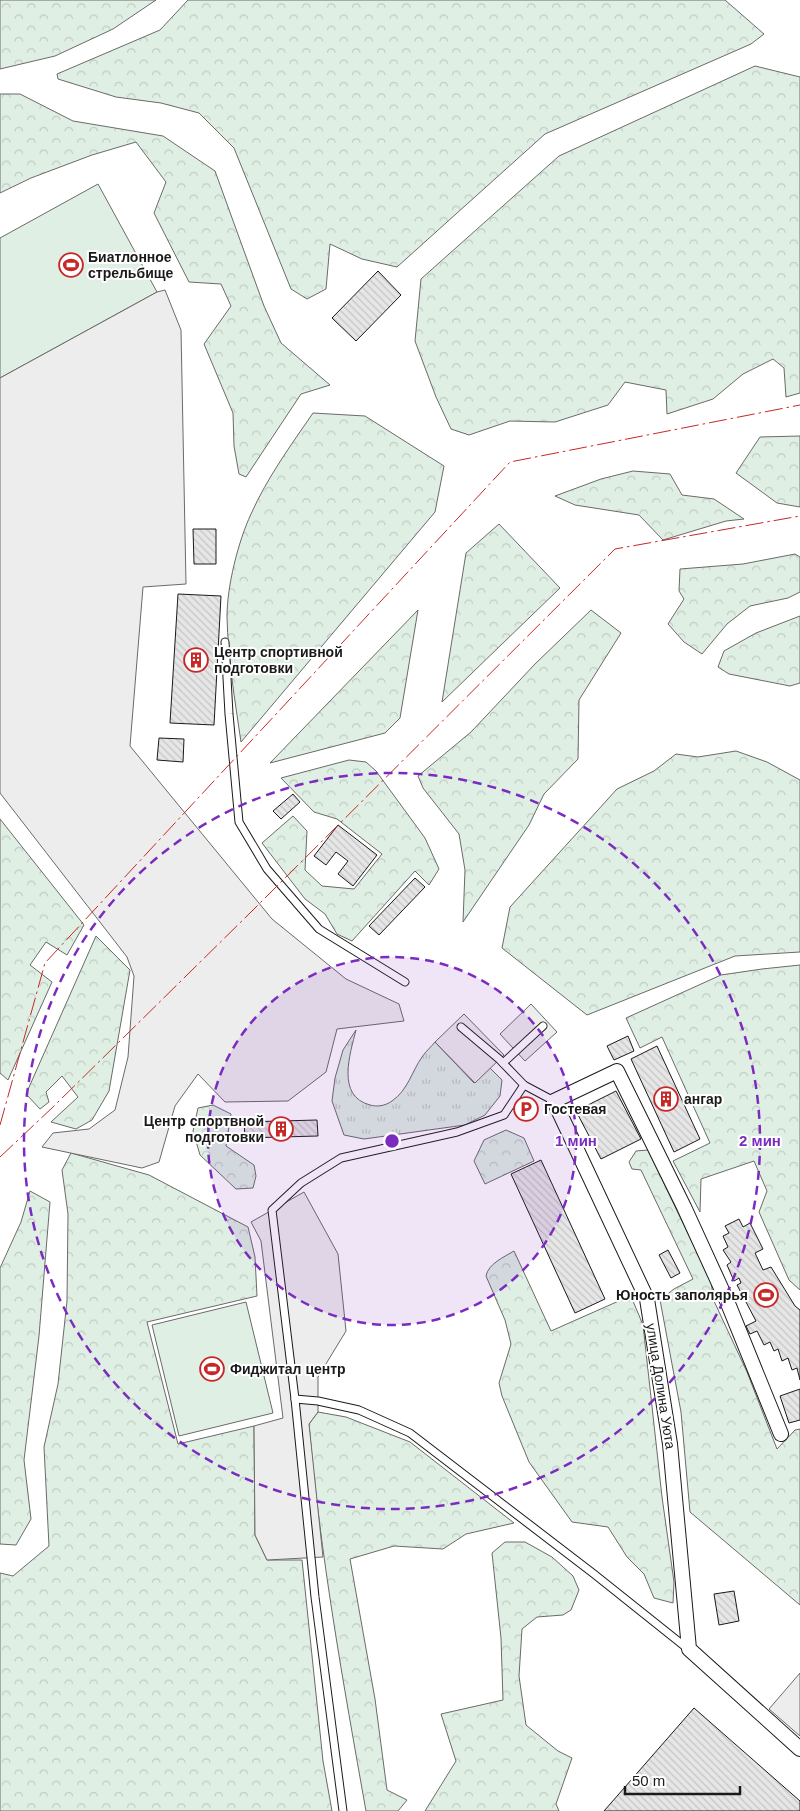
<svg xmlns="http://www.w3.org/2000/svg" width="800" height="1811" font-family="Arial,sans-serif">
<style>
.grass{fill:url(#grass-tufts);stroke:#6a6a6a}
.forest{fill:url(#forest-crowns);stroke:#6a6a6a}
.pitch{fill:#e0efe3;stroke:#6a6a6a}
.parking{fill:#ededed;stroke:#6a6a6a}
.building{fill:url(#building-back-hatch);stroke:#1a1a1a}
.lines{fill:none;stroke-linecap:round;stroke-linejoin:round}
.service-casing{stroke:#1a1a1a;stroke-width:9}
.minor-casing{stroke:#1a1a1a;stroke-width:16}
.service{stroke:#fff;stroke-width:7}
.minor{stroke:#fff;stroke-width:14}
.power{stroke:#c62828;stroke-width:1;stroke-dasharray:18 4 2.5 4;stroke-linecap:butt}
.ring{fill:none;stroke:#7b2cbf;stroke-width:2.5;stroke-dasharray:9 6}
.labels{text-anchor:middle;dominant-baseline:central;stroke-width:4;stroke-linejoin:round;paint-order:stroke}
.poi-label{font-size:14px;font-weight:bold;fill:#1a1a1a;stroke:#fff;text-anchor:start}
.street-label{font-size:14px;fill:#1a1a1a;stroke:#fff}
.centre{fill:#7b2cbf;stroke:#fff;stroke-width:2.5}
.ring-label{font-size:15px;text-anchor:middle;font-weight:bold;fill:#7b2cbf;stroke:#fff;stroke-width:4;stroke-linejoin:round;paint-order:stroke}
</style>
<defs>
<pattern id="grass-tufts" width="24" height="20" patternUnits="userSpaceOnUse" patternTransform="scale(1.25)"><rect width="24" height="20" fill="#e0efe3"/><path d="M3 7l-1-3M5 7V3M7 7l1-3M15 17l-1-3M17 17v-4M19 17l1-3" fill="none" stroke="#c0ccc2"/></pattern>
<pattern id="forest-crowns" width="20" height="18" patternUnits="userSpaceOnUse" patternTransform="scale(1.25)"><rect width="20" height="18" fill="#e0efe3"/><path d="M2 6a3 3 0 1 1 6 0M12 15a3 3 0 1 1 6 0" fill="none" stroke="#c0ccc2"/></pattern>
<pattern id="building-back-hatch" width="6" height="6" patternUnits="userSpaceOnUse" patternTransform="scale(1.25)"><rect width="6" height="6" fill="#e6e6e6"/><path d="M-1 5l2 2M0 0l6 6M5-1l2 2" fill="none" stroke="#c5c5c5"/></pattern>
</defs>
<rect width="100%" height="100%" fill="#fff"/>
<path class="grass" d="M356,1030c-6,24 -20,66 14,75 7,2 15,1 22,-4 16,-11 20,-30 30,-44 4,-6 9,-10 13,-15l39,41 16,-15 12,12 -2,16 -15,19 -20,10 -101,14 -20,-4 -12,-34 3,-23 8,-28z"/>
<g class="forest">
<path d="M0,0h156l-43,29 -58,27 -55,13z"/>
<path d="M188,0h537l39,34 -13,10 -206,90 -148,133 -35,-8 -32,-15 -4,45 -19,10 -16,-10 -57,-141 -35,-35 -38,-10 -45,-6 -58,-18 -1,-5 103,-44z"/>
<path d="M755,66l45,11v316l-14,4 -2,-29 -11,-9 -30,15 -30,25 -46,15 -1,-24 -41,-8 -17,23 -53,17 -45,-1 -41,14 -18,-6 -15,-32 -21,-56 6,-62 138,-123z"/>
<path d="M0,94h20l53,27 90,15 52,35 49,135 17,37 49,42 -29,9 -55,83 -7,-3 -5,-28 -1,-33 -29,-69 27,-38 -10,-22 -32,-2 -35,-69 12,-31 -30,-40 -44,13 -61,23 -31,15z"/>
<path d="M313,413l52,3 79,50 -9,46 -194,230c-6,-41 -13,-83 -14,-125 0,-31 11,-75 24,-103 16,-36 40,-69 62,-101z"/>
<path d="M800,436v71l-23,-4 -41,-30 24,-36z"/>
<path d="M633,471l37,3 12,21 32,4 30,20 -18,2 -63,19 -24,-25 -64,-10 -20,-9 46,-17z"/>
<path d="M499,524l61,64 -118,114 24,-149z"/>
<path d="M795,554l5,3v35l-12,6 -38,8 -23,18 -25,30 -18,-12 -16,-18 16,-25 -5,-8 1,-22 63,-5z"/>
<path d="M418,610l-18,108 -15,15 -115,30z"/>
<path d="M591,610l30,23 -42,67 -1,59 -34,35 -15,31 -66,97 2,-52 -6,-36 -36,-46 -5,-12 53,-44 64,-68z"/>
<path d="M800,616v67l-10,3 -61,-12 -11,-7 6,-16 32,-18z"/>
<path d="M736,751l31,11 33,18v172l-65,4 -148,59 -85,-67 8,-41 107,-118 37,-18 22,-17 22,3z"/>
<path d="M349,760l17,2 10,9 49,67 14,31 -10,16 -14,-14 -63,70 -15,-7 -12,-20 -20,-15 -43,-56 31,-27 14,15 -2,39 17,16 32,3 28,-35 -45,-35 -23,-7 -33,-34z"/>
<path d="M0,819l84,106 -17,30 -21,-13 -16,23 22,17 -44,98 -8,-7z"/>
<path d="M96,936l34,34 -21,121 -17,29 -16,9 -25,-7 27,-25 -16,-21 -16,16 3,10 -9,7 -14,-15z"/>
<path d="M800,965v325l-11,-10 -30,-68 8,-21 -13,-30 -53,18 -1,33 -27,-51 37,-18 -48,-106 -22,11 -14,-30 95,-43 41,-6z"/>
<path d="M213,1105l18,9 -5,32 28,19 2,11 -3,12 -17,1 -36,-34 -7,-24 5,-23z"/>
<path d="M506,1130l18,8 10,23 -49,23 -11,-23 10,-21z"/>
<path d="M648,1150l63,132 3,19 33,71 30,77 18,-19 5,-1v176l-110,-93 -9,-100 -21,-112 14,-11 19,-10 -52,-109 -9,-1 -3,-7 7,-11z"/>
<path d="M71,1153l78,22 99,52 7,30 2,39 -110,26 31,122 76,-18 1,109 12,25h35l21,201 9,50h-332v-238l13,3 36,-30 -5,-99 14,-63 9,-83 1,-87 -6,-44z"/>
<path d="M30,1191l20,11 -11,134 -15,124 7,59 -15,26 -16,-1v-276l21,-46z"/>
<path d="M514,1251l37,80 70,-31 12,1 10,24 19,172 12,85 -1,21 -19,-5 -10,-24 -17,-17 -19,-30 -36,-5 -43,-60 -27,-66 -3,-13 12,-39 -6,-24 -19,-44c2,-12 18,-19 28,-25z"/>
<path d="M318,1412l28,5 64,25 104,81 -48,11 -23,15 -49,-3 -44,13 25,140 12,91 20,10 -9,11h-32c-23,-129 -46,-257 -57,-387z"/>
<path d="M505,1542h20l27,15 21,19 6,14 -8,20 -8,5 -26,2 -15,12 -3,47 7,49 32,26 14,7 -16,46 3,7h-134l31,-50 -15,-47 62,-14 -2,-62 -9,-85z"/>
</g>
<g class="pitch">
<path d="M98,184l59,108 -157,86v-140z"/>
<path d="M246,1302l27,111 -94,23 -27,-111z"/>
</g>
<g class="parking">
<path d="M165,290l16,40 5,254 -43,3 -13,159 142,173 74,60 53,25 5,17 -67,8 -11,43 -38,29 -63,1 -27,-28 -23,32 -16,56 -17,6 -100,-21 11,-14 36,-4 26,-19 13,-53 6,-81 -7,-19 -127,-164v-415l157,-86z"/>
<path d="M531,1004l26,28 -32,29 -25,-27z"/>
<path d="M464,1014l40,41 -29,28 -40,-41z"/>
<path d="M304,1192l34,62 8,77 -28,46v35l-9,12 14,133 -56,3 -12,-25 -1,-109 29,-8 -22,-177 -10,-19z"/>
<path d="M800,1673v63l-31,-27z"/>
</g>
<g class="building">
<path d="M378,271l23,24 -45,46 -24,-23z"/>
<path d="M193,529h23v35h-22z"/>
<path d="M178,594l43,2 -7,129 -44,-2z"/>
<path d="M159,738l25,1 -1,23 -26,-2z"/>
<path d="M293,794l7,8 -19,17 -8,-8z"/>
<path d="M338,825l39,30 -24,31 -15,-12 10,-13 -12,-9 -10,13 -12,-9z"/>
<path d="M415,878l10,9 -46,48 -10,-9z"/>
<path d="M628,1036l6,15 -20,9 -7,-14z"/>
<path d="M657,1046l43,93 -26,13 -43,-93z"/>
<path d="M616,1091l25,48 -40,20 -25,-48z"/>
<path d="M317,1120l1,16 -73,2 -1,-16z"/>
<path d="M541,1160l64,139 -30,14 -64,-139z"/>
<path d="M739,1219l4,8 7,-4 13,26 -8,4 8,17 8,-3 24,39 5,4v70l-3,-12 -5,2 -4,-12 -6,3 -4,-12 -4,2 -4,-9 -6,3 -7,-14 -7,3 -4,-8 10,-5 -19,-36 4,-2 -2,-5 -5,3 -7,-16 4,-3 -8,-12 5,-3 -5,-11 6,-3 -4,-7z"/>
<path d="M668,1250l12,23 -9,5 -12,-23z"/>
<path d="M800,1389v31l-11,3 -9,-27z"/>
<path d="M734,1591l5,30 -20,4 -5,-31z"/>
<path d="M694,1708l106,93v10h-196z"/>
</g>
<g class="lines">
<g class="service-casing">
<g id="service">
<path d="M225,642l4,72 10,108 28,47 52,60 86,53"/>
<path d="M461,1027l38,32 25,26 30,16"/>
<path d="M503,1063l40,-37"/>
<path d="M295,1399l23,2 41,9 51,23 184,141 94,75"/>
<path d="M343,1811l-28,-214 -20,-198 -23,-189 29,-27 40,-25 116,-26 47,-17 20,-30"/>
</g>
</g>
<g class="minor-casing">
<path id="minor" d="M781,1434l-54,-133 -43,-94 -67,-136 -63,30 93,198 23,145 19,205 111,100"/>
</g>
<use href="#service" class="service"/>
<use href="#minor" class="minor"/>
<g class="power">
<path d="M0,1125l45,-162 465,-501 290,-57"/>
<path d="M0,1157l54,-51 197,-194 364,-363 185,-33"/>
</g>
</g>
<circle cx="392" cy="1141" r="184" fill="#7b2cbf" fill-opacity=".12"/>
<g class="ring">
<circle cx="392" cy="1141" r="184"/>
<circle cx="392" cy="1141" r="368"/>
</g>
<defs>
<g id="stadium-ring" transform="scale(1.25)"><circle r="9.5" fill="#fff" stroke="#c62828" stroke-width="1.5"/><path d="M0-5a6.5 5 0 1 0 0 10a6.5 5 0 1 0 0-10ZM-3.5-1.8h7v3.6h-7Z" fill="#c62828"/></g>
<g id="building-ring" transform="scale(1.25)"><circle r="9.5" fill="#fff" stroke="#c62828" stroke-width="1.5"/><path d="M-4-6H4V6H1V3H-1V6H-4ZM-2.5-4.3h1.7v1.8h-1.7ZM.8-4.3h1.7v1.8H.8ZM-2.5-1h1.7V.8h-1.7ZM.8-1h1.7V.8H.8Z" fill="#c62828"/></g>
<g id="parking-ring" transform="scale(1.25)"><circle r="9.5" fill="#fff" stroke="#c62828" stroke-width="1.5"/><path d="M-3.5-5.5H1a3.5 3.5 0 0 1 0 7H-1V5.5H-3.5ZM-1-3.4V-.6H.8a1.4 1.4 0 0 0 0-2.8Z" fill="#c62828"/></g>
</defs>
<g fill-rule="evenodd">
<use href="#stadium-ring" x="71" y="265"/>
<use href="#building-ring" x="196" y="660"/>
<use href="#building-ring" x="666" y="1099"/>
<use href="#parking-ring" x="526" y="1109"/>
<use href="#building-ring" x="281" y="1129"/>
<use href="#stadium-ring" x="766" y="1295"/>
<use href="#stadium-ring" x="212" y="1369"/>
</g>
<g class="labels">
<g class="poi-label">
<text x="88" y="257">Биатлонное<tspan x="88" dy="16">стрельбище</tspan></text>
<text x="214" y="652">Центр спортивной<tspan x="214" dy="16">подготовки</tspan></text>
<text x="684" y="1099">ангар</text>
<text x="544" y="1109">Гостевая</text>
<text x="264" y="1121" text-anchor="end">Центр спортвной<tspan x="264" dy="16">подготовки</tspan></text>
<text x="748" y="1295" text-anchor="end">Юность заполярья</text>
<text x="230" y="1369">Фиджитал центр</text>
</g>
<g class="street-label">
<text transform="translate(661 1386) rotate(81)">улица Долина Уюта</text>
</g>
</g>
<circle cx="392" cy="1141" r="8" class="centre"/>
<g class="ring-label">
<text x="576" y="1146">1 мин</text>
<text x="760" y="1146">2 мин</text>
</g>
<path d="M625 1786v8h115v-8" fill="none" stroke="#1a1a1a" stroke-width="2.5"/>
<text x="632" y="1786" font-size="15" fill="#1a1a1a" stroke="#ffffff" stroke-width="4" paint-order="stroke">50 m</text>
</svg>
